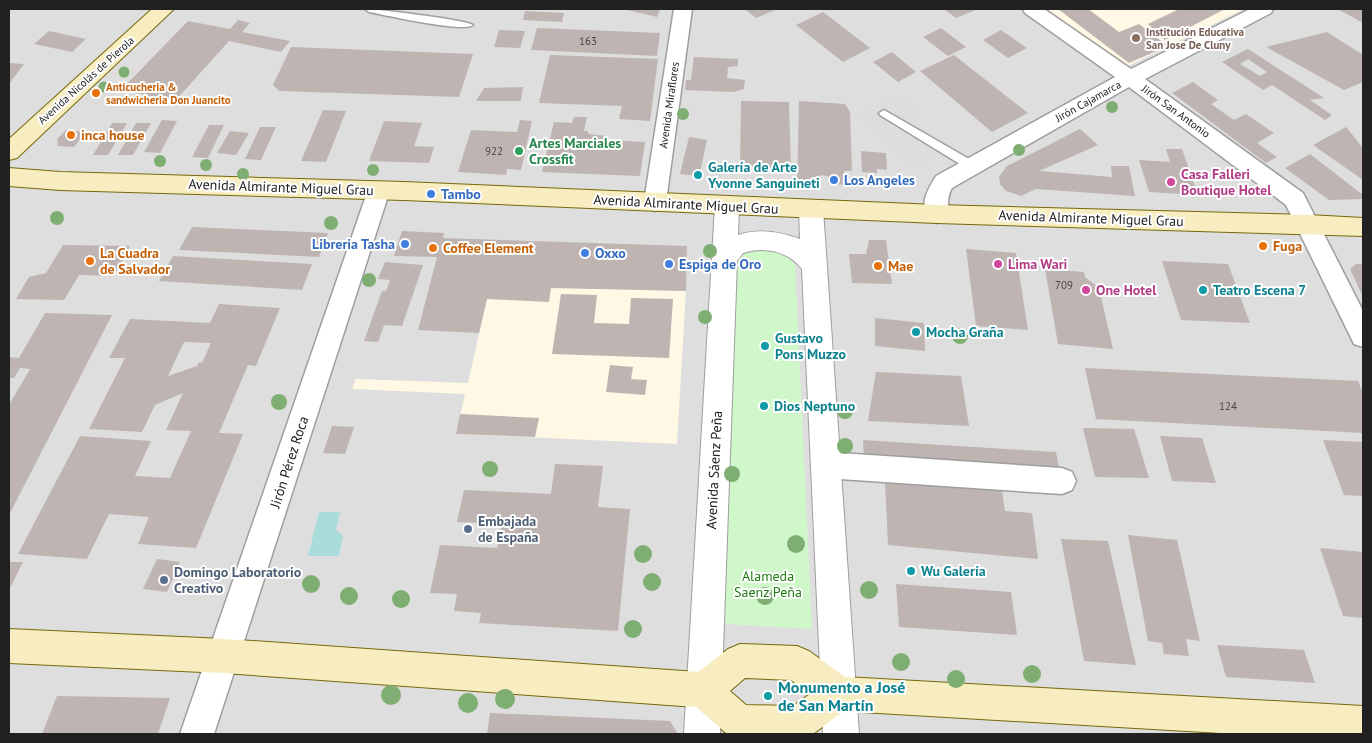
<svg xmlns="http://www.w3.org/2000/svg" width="1372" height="743" font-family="'PT Sans',sans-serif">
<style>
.residential{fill:#dfdede}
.education{fill:#fef8e4}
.park{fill:#cff7c9}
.parking{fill:#ddd}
.water{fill:#abdcdc}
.building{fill:#beb4b1;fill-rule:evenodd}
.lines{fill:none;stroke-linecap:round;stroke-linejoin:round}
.service-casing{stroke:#9e9e9e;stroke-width:3}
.minor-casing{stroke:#9e9e9e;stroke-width:3}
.tertiary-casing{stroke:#9e9e9e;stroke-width:2}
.secondary-casing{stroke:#75690b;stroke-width:2}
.service{fill:#fff;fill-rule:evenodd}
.minor{fill:#fff;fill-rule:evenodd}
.tertiary{fill:#fff;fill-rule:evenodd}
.secondary{fill:#f7edc0;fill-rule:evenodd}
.tree{fill:#7eae72}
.education-dot{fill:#8d6e63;stroke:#fff;stroke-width:2}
.food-dot{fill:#e8710a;stroke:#fff;stroke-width:2}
.leisure-dot{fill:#2e9e5b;stroke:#fff;stroke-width:2}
.culture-dot{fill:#0f9aa8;stroke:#fff;stroke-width:2}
.shop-dot{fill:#3f7fe0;stroke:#fff;stroke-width:2}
.hotel-dot{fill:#d1479c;stroke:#fff;stroke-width:2}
.service-dot{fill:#5c6f8a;stroke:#fff;stroke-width:2}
.labels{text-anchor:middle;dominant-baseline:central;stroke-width:4;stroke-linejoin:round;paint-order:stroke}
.far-education-label{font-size:11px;font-weight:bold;fill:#785e54;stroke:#fff;text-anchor:start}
.number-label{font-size:11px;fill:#484645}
.far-street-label{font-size:11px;fill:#212121;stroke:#fff}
.far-food-label{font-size:11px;font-weight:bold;fill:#c56008;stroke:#fff;text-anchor:start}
.food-label{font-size:14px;font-weight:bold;fill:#c56008;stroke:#fff;text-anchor:start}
.leisure-label{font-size:14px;font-weight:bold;fill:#27864d;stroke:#fff;text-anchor:start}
.culture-label{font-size:14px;font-weight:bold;fill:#0d838f;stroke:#fff;text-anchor:start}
.hotel-label{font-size:14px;font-weight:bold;fill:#b23c85;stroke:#fff;text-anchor:start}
.shop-label{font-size:14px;font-weight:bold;fill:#366cbe;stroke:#fff;text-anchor:start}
.street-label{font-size:14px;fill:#212121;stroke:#fff}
.service-label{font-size:14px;font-weight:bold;fill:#4e5e75;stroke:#fff;text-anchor:start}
.park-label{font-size:14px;fill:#207c12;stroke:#fff}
.near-culture-label{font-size:16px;font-weight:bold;fill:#0d838f;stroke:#fff;text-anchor:start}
</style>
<rect width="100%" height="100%" fill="#f1ece8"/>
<rect class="residential" x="9" y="9" width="1354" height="725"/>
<g class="education">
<path d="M1047,9h197l-118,58z"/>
<path d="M490,285l196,6 -9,153 -221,-10 9,-40 -113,-5 4,-10 112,4z"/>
</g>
<path class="park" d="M753,248l29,4 13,12 17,365 -87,-5 10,-366z"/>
<path class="parking" d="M901,93l23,20 -10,6 37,32 -37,20 -59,-55z"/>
<path class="water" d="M319,512h21l-4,18 7,6 -4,20h-31z"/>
<g class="building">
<path d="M623,9h37l-3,8z"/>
<path d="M745,9h32l-21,9z"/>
<path d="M944,9h34l-22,9z"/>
<path d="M1058,9h30l31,23 20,-8 29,22 -39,17z"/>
<path d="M1179,9h46l-60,31 -17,-16z"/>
<path d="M1338,9h25v14z"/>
<path d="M525,11l39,2 -2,9 -39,-2z"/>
<path d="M823,12l47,36 -27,14 -47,-37z"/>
<path d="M238,20l12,3 -8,9 48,9 -9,11 -52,-11 -54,60 -54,-11 67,-69 42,8z"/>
<path d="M537,28l123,5 -3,23 -126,-6z"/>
<path d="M941,28l25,19 -18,9 -25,-19z"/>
<path d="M499,30l26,1 -5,17 -26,-1z"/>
<path d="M1001,30l26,18 -19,10 -25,-18z"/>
<path d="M49,31l37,8 -14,13 -38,-8z"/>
<path d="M1327,32l36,23v27l-19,8 -78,-43z"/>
<path d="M291,47l182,7 -14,43 -180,-6 -6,-6z"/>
<path d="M1248,49l76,49 -14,2 22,15 -7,5 -53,-35 -9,5 -41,-28zM1248,59l19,13 -7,4 -20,-12z"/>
<path d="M892,52l24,20 -18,10 -25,-20z"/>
<path d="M550,55l108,4 -8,62 -31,-2 3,-13 -83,-3z"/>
<path d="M954,55l74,58 -36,19 -72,-61z"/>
<path d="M694,57l44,2v7l-10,1 -1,11 18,2 -1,9 -11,3 -48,-2 1,-10h5z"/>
<path d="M9,63l15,1 -15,20z"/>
<path d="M1193,82l25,18 -7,4 23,16 12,-6 28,19 -17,10 20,14 -11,6 -94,-70z"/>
<path d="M523,87l-2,14h-45l8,-13z"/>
<path d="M741,101l48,1 2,69 -51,-2z"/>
<path d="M799,101l46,3 5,8 2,59h-8v14l-16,-2v-7l-8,-1v13l-23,-1z"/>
<path d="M323,110l23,1 -20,51 -25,-1z"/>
<path d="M574,117h13l-3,14h4v3l19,2 -1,4 39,2 -5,34 -98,-4 12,-50 18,1z"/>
<path d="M162,120l15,1 -17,32 -16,-1z"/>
<path d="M520,120l12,1 -11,49 -14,-1 -1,6 -48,-3 13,-42 46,2z"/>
<path d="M384,121l38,2 -8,23 20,1 -5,16 -60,-2z"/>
<path d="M112,123h15l-19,32h-15z"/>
<path d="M136,123h15l-18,32h-15z"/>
<path d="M209,125h15l-16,33 -16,-1z"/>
<path d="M260,127h16l-15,33 -16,-1z"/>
<path d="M1346,127l17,21v32l-50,-35z"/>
<path d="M1080,129l18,16 -59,26 73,6 -1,-11h18l6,30 -99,-7 -15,7 -15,-5 -6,-7 -1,-7 8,-11z"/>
<path d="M66,130l19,2 -11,15 -16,-1 -1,-7z"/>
<path d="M230,131l19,2 -13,22 -19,-2z"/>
<path d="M689,137l18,3 -8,36 -19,-2z"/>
<path d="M1166,149h16l16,46 -49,-3 -10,-32 31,2z"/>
<path d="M861,151l25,2 1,17 -10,-1v4l-15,-1z"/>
<path d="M1310,154l53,41v4l-34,1 -44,-32z"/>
<path d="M192,227l136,6 -9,24 -140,-7z"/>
<path d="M402,231l42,2 -1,5 244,8 -1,45 -135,-3 -2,14 -62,-3 -8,34 -61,-3 19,-73 -43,-1z"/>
<path d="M869,240h17l6,44 -40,-1 -3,-29h17z"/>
<path d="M63,245l67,1 -16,30 -35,-1 -15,25 -48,-1 13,-22 17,-4z"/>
<path d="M966,249l50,4 12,77 -52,-4z"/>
<path d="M173,256l139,8 -10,26 -143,-9z"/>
<path d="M1162,261l66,3 22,59 -69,-3z"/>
<path d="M385,262l38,3 -21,61 -18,-1 -6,17 -14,-1 18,-50h4l4,-11 -12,-1z"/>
<path d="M1356,264h7v33l-13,-28z"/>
<path d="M1045,269l39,3 1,5 14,11 14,61 -55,-5z"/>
<path d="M561,294l36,1 -3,28 35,1 2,-26 42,1 -4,59 -117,-4z"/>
<path d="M219,304l61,4 -24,58 -8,-1 -29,68 24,1 -47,114 -58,-4 11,-27 -40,-3 -22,45 -69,-5 62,-118 71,5 -16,35 35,2 21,-47 -25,-1 17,-37 -28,12 -13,27 -53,-3 36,-71h-16l21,-39 80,4zM184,342l27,1 -9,20 -3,-1 -2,4 -29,10z"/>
<path d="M45,313l67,2 -103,200v-110l21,-36 -10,-1 -6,10h-5v-21l10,1z"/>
<path d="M875,318l49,5 1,28 -50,-5z"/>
<path d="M610,365l23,2 -2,12 16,1 -2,15 -39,-3z"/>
<path d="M1085,368l273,13 5,12v40l-267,-14z"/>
<path d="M876,372l85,4 8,50 -101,-5z"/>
<path d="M460,414l79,4 -4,19 -79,-3z"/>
<path d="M332,426l22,1 -9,27 -22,-1z"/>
<path d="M1083,428l51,1 15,49 -54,-1z"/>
<path d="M1160,436l42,2 14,45 -44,-2z"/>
<path d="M863,440l193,12 4,20 -196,-13z"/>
<path d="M1323,440l40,2v54l-19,-1z"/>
<path d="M555,464l48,2 -5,41 32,2 -12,122 -139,-8 2,-10 -27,-2 3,-17 -27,-1 10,-48 57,3 5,-24 -45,-2 7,-32 87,4z"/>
<path d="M885,481l117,10 3,20 27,2 6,46 -150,-14z"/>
<path d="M1128,535l49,5 23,101 -14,-2 3,17 -25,-2 -2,-11 -14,-2z"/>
<path d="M1061,539l47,2 28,124 -52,-4z"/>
<path d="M1320,548l43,4v66l-20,-2z"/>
<path d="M157,559l23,3 -13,30 -24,-3z"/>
<path d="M9,562h14l-14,28z"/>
<path d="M896,584l115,8 6,43 -118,-8z"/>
<path d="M1217,645l87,5 11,33 -89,-6z"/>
<path d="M57,696l113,2 -12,36h-116z"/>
<path d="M490,713l180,8 8,13h-191z"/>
</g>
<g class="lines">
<g class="service-casing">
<g id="service">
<path d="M365,9c12,0 102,11 108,16 -9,8 -88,-10 -104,-13z"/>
<path d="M884,110l92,53 1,3 -1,3h-8l-88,-54 -1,-2z"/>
</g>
</g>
<g class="minor-casing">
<g id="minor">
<path d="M674,9h18l-26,193 -3,6 -8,3 -8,-3 -3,-6z"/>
<path d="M1023,9h21l87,60 119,-60h23l-2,4 -126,66 158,114 60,118v36l-9,-3 -68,-139 -157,-118 -177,101c-8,14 0,20 -7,32l-8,3 -8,-3c-10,-17 -2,-29 7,-44l179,-99 -90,-64z"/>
<path d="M379,182l8,2 3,6 -176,544h-34l188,-544 3,-6z"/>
<path d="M825,452l237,16 10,4 4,9 -4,9 -10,4 -237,-16 -10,-4 -4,-9 4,-9z"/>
</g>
</g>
<g class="tertiary-casing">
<path id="tertiary" d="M727,197l8,3 4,6 -1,29c21,-7 42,-3 62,4l-1,-30 4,-6 8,-3 8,3 4,6 36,525h-36l-21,-465c-14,-18 -38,-23 -59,-16l-6,8 -17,473h-36l31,-528 4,-6z"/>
</g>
<g class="secondary-casing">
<g id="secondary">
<path d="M152,9h22l-157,149 -8,2v-21z"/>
<path d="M9,168l51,4 344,10 533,23 371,10 55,3v18l-426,-13 -533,-23 -344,-10 -51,-4z"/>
<path d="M9,629l215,10 474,33 30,-23 12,-5 57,2 12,5 36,26 518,29v28h-125l-394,-23 -31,23h-86l-31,-27 -472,-34 -215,-10zM745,678l46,2 19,14 -17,12 -47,-1 -16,-14z"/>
</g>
</g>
<use href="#service" class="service"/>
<use href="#minor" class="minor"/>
<use href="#tertiary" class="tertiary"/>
<use href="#secondary" class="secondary"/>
</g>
<g class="tree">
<circle cx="124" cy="72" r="5.5"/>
<circle cx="104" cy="87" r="5.5"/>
<circle cx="1112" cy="107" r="6"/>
<circle cx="683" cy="114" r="6"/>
<circle cx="1019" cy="150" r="6"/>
<circle cx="160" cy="161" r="6"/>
<circle cx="206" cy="165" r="6"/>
<circle cx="373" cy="170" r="6"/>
<circle cx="243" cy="174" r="6"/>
<circle cx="57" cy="218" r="7"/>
<circle cx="331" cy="223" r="7"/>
<circle cx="710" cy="251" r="7"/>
<circle cx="369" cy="280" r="7"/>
<circle cx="705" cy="317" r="7"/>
<circle cx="960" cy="336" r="8"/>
<circle cx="279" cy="402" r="8"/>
<circle cx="845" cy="411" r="8"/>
<circle cx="845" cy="446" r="8"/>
<circle cx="490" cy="469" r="8"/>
<circle cx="732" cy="474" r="8"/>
<circle cx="796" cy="544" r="9"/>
<circle cx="643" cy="554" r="9"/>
<circle cx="652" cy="582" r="9"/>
<circle cx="311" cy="584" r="9"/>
<circle cx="869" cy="590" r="9"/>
<circle cx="349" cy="596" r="9"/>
<circle cx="765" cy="596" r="9"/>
<circle cx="401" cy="599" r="9"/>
<circle cx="633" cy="629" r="9"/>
<circle cx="901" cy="662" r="9"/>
<circle cx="1032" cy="674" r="9"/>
<circle cx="956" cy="679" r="9"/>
<circle cx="391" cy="695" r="10"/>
<circle cx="505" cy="699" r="10"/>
<circle cx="468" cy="703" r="10"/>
</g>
<circle class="education-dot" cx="1136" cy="38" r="5"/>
<g class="food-dot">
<circle cx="96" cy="93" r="5"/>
<circle cx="71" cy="135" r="5"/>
<circle cx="1263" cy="246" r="5"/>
<circle cx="433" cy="248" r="5"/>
<circle cx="90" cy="261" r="5"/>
<circle cx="878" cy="266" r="5"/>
</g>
<circle class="leisure-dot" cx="519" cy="151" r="5"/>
<g class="culture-dot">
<circle cx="698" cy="175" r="5"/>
<circle cx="1203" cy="290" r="5"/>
<circle cx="916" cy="332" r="5"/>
<circle cx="765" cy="346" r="5"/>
<circle cx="764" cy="406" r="5"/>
<circle cx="911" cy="571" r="5"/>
<circle cx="768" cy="696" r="5"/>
</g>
<g class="shop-dot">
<circle cx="834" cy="180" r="5"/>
<circle cx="431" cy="194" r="5"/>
<circle cx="405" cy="244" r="5"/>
<circle cx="585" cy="253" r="5"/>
<circle cx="669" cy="264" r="5"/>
</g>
<g class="hotel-dot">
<circle cx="1171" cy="182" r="5"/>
<circle cx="998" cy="264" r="5"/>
<circle cx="1086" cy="290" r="5"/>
</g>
<g class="service-dot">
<circle cx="468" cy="529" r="5"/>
<circle cx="164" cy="580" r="5"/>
</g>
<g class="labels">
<g class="far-education-label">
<text x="1146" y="32">Institución Educativa<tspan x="1146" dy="13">San Jose De Cluny</tspan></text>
</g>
<g class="number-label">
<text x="588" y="41">163</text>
<text x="494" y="151">922</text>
<text x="1064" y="285">709</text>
<text x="1228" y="406">124</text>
</g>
<g class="far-street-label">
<text transform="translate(86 80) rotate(-42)">Avenida Nicolás de Pierola</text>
<text transform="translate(1088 101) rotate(-29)">Jirón Cajamarca</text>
<text transform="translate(669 105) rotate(-82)">Avenida Miraflores</text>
<text transform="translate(1176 111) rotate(36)">Jirón San Antonio</text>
</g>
<g class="far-food-label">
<text x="106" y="87">Anticucheria &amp;<tspan x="106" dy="13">sandwicheria Don Juancito</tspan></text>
</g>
<g class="food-label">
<text x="81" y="135">inca house</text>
<text x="1273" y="246">Fuga</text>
<text x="443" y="248">Coffee Element</text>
<text x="100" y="253">La Cuadra<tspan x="100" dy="16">de Salvador</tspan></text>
<text x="888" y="266">Mae</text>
</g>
<g class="leisure-label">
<text x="529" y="143">Artes Marciales<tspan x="529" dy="16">Crossfit</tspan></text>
</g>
<g class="culture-label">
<text x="708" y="167">Galería de Arte<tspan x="708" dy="16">Yvonne Sanguineti</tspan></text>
<text x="1213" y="290">Teatro Escena 7</text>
<text x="926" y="332">Mocha Graña</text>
<text x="775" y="338">Gustavo<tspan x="775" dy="16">Pons Muzzo</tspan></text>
<text x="774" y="406">Dios Neptuno</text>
<text x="921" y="571">Wu Galería</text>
</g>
<g class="hotel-label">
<text x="1181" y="174">Casa Falleri<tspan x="1181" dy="16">Boutique Hotel</tspan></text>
<text x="1008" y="264">Lima Wari</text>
<text x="1096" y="290">One Hotel</text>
</g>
<g class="shop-label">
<text x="844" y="180">Los Angeles</text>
<text x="441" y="194">Tambo</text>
<text x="395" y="244" text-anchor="end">Libreria Tasha</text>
<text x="595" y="253">Oxxo</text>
<text x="679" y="264">Espiga de Oro</text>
</g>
<g class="street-label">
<text transform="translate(281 187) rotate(2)">Avenida Almirante Miguel Grau</text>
<text transform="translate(686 204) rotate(3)">Avenida Almirante Miguel Grau</text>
<text transform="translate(1091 218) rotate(2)">Avenida Almirante Miguel Grau</text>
<text transform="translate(289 462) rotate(-72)">Jirón Pérez Roca</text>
<text transform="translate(714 470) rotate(-87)">Avenida Sáenz Peña</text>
</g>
<g class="service-label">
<text x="478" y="521">Embajada<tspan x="478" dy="16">de España</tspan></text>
<text x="174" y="572">Domingo Laboratorio<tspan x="174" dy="16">Creativo</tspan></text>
</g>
<g class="park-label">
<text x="768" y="576">Alameda<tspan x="768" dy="16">Saenz Peña</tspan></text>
</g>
<g class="near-culture-label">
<text x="778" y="687">Monumento a José<tspan x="778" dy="18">de San Martín</tspan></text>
</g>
</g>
<rect width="1372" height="743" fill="none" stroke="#212121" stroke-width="20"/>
</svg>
